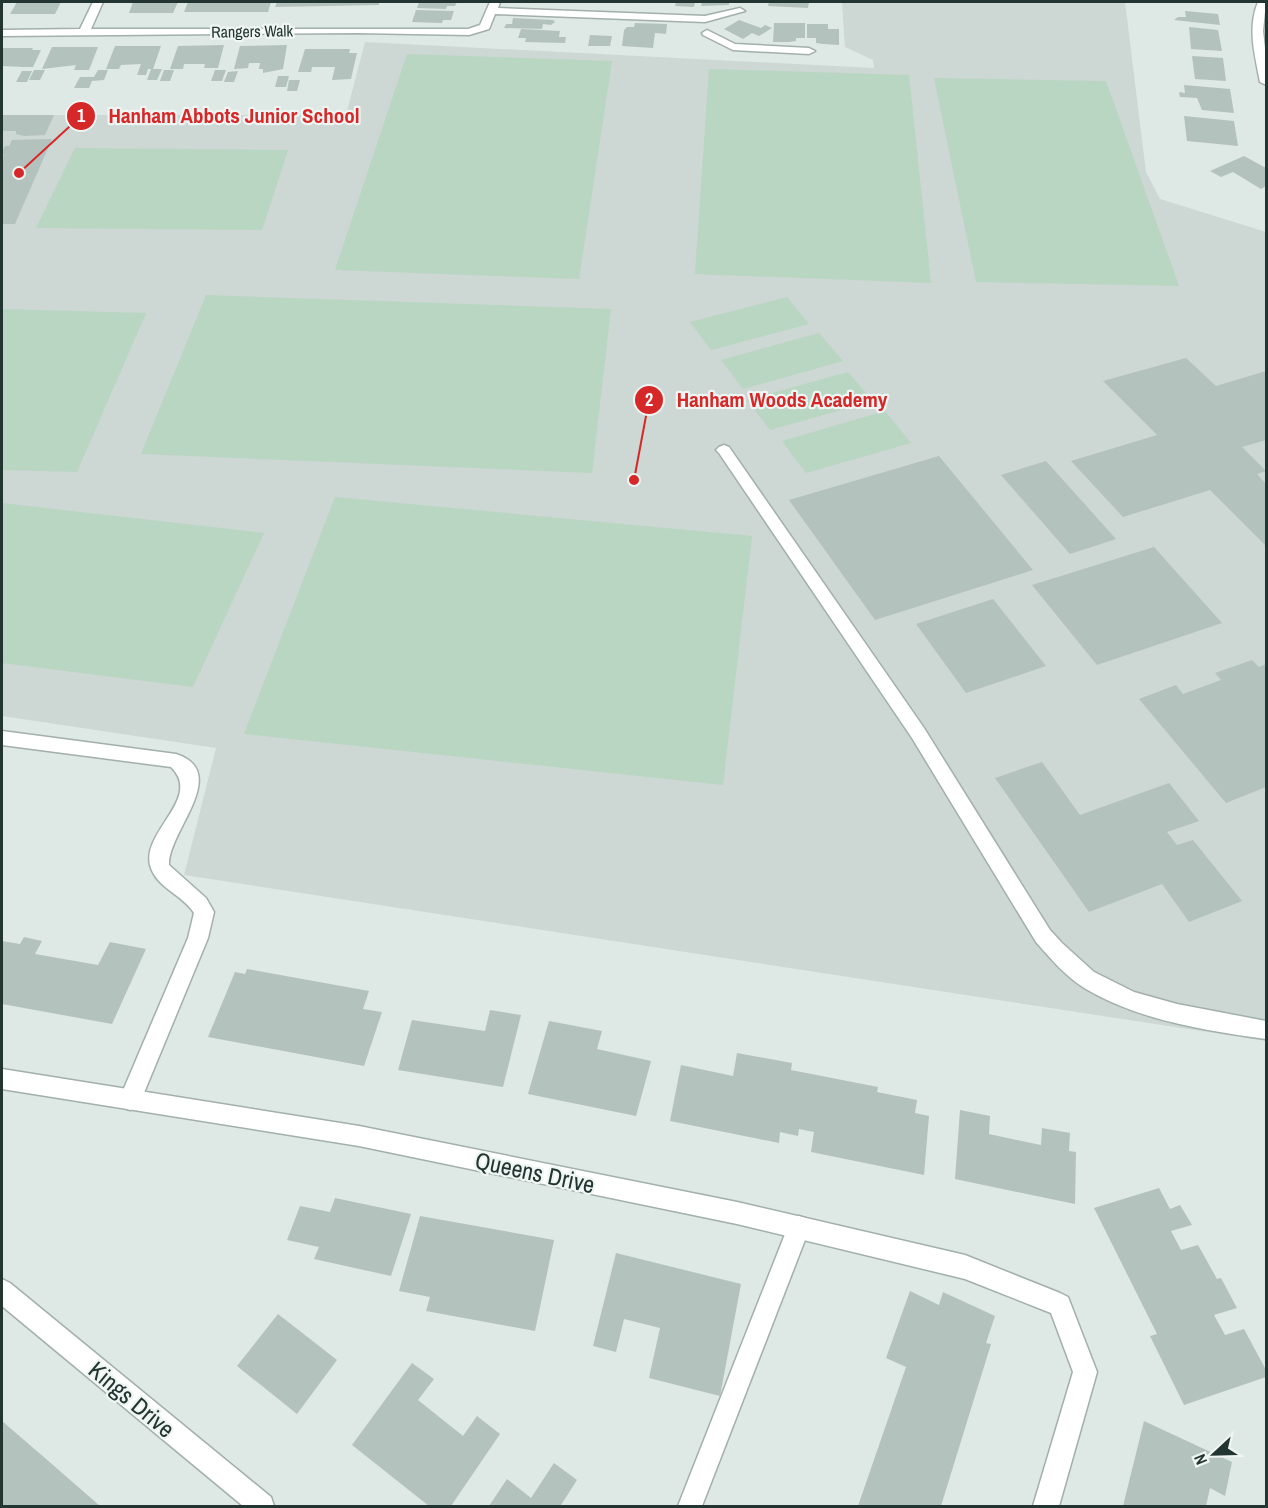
<svg xmlns="http://www.w3.org/2000/svg" width="1268" height="1508" font-family="'Archivo Narrow',sans-serif">
<style>
.built{fill:#cdd7d3}
.green{fill:#b9d6c2}
.building{fill:#b4c2bd}
.lines{fill:none;stroke-linecap:round;stroke-linejoin:round}
.lane-casing{stroke:#a2afab;stroke-width:3}
.street-casing{stroke:#a2afab;stroke-width:3}
.lane{fill:#fff;fill-rule:evenodd}
.street{fill:#fff;fill-rule:evenodd}
.labels{text-anchor:middle;dominant-baseline:central;stroke-width:4.5;stroke-linejoin:round;paint-order:stroke}
.far-street-label{font-size:16px;fill:#223531;stroke:#eef5f2}
.near-street-label{font-size:24px;fill:#223531;stroke:#eef5f2}
.leader{fill:none;stroke:#d62828;stroke-width:2}
.callout-dot{fill:#d62828;stroke:#eef5f2;stroke-width:2}
.mark-label{font-size:18px;text-anchor:middle;font-weight:bold;fill:#fff}
.callout-label{font-size:21px;text-anchor:middle;font-weight:bold;fill:#d62828;stroke:#eef5f2;stroke-width:4.5;stroke-linejoin:round;paint-order:stroke}
</style>
<rect width="100%" height="100%" fill="#dee8e4"/>
<path class="built" d="M842,2h283l21,170 14,27 106,33v809l-1082,-166 32,-127 -214,-32v-601h344l19,-73 509,26 -1,-8 -28,-13z"/>
<g class="green">
<path d="M407,54l205,7 -33,218 -244,-9z"/>
<path d="M709,69l200,6 22,208 -236,-9z"/>
<path d="M934,78l172,3 73,205 -203,-4z"/>
<path d="M75,148l213,2 -26,80 -226,-2z"/>
<path d="M206,295l405,14 -19,164 -451,-19z"/>
<path d="M787,297l22,27 -98,26 -21,-28z"/>
<path d="M2,309l144,4 -69,159 -75,-2z"/>
<path d="M819,333l24,28 -100,28 -22,-29z"/>
<path d="M848,372l25,29 -103,29 -23,-30z"/>
<path d="M885,411l26,32 -105,30 -24,-32z"/>
<path d="M335,497l417,39 -29,249 -479,-51z"/>
<path d="M2,503l262,30 -71,154 -191,-24z"/>
</g>
<g class="building">
<path d="M17,2h44l-6,12h-45z"/>
<path d="M133,2h45l-5,11h-44z"/>
<path d="M188,2h83l-3,10h-84z"/>
<path d="M277,2h102v3l-104,2z"/>
<path d="M419,2h38l-2,4h-8l-1,3 -29,-1z"/>
<path d="M676,2h19l-1,5 -19,-1z"/>
<path d="M702,2h27v3l-28,1z"/>
<path d="M769,2h40l-1,6 -40,-2z"/>
<path d="M416,10l38,1 -3,9h-8l-1,3 -30,-1z"/>
<path d="M1185,11l33,3 2,11 -46,-5 4,-3h8z"/>
<path d="M513,18l40,2 2,2 -4,3 -8,-1 -1,5 -38,-1 2,-4h6z"/>
<path d="M739,20l22,8 4,-3 7,3 -13,8 -7,-3 -9,6 -19,-10z"/>
<path d="M635,23l32,1 -1,10 -11,-1 -2,15 -31,-2 2,-16 3,-3h7z"/>
<path d="M774,23h31v15h-9v3l-7,1h-16z"/>
<path d="M807,24h21v5h11v16l-16,-1 -7,-1v-5h-9z"/>
<path d="M1189,27l29,3 4,21 -31,-2z"/>
<path d="M521,29l39,2 -1,6h7l-1,6 -40,-1 1,-4h-8z"/>
<path d="M590,35l22,1 -2,10h-22z"/>
<path d="M224,45l-6,23h-14l1,-4h-21l-1,5h-13l8,-23z"/>
<path d="M287,45l-4,24 -20,4v-4h-4l1,-6h-11l-1,5 -14,1 6,-23z"/>
<path d="M115,46h46l-8,23h-5l-2,6h-9l4,-11 -20,1 -2,4h-13z"/>
<path d="M52,47h46l-9,23h-15l2,-5 -34,4z"/>
<path d="M2,48h31l-1,2h9l-8,17h-10l-21,-1z"/>
<path d="M305,49h45l-1,4h8l-6,26 -19,1 3,-13h-23l-1,5h-13z"/>
<path d="M1192,56l31,2 3,23 -31,-2z"/>
<path d="M151,69h11l-5,11h-10z"/>
<path d="M34,70h11l-5,10h-11z"/>
<path d="M98,70h10l-4,10 -12,1 -3,7h-15l6,-11h14z"/>
<path d="M164,70h10l-4,11h-10z"/>
<path d="M215,70h11l-4,11h-11z"/>
<path d="M22,71h10l-5,11h-11z"/>
<path d="M238,71l-4,11h-10l4,-10z"/>
<path d="M278,76h11l-3,11h-11z"/>
<path d="M289,80h11l-3,11h-10z"/>
<path d="M1184,85l46,4 4,24 -32,-3 -5,-12 -17,-1 -1,-5 6,1z"/>
<path d="M2,115h52l-9,20 -21,1 -8,-2v-3h-14z"/>
<path d="M1184,116l50,5 4,25 -51,-5z"/>
<path d="M52,139l-37,85h-13v-64l2,-5 -2,-2 3,-7h4l3,-6z"/>
<path d="M1244,156l22,12v18l-5,3 -28,-17 -12,5 -11,-6z"/>
<path d="M1186,358l30,28 50,-15v69l-24,7 24,24 -9,3 9,10v62l-56,-56 -87,27 -52,-56 86,-26 -54,-54z"/>
<path d="M939,456l94,114 -158,50 -86,-120z"/>
<path d="M1046,461l70,78 -46,15 -69,-79z"/>
<path d="M1154,547l68,76 -125,42 -65,-80z"/>
<path d="M993,599l53,67 -80,27 -50,-69z"/>
<path d="M1252,660l7,7 7,-3v123l-40,16 -87,-104 37,-14 7,9 38,-14 -6,-7z"/>
<path d="M1042,762l38,53 89,-32 30,38 -32,11 10,13 16,-5 49,61 -53,21 -27,-38 -73,28 -94,-134z"/>
<path d="M24,937l18,4 -7,13 63,11 12,-23 36,7 -34,75 -110,-20v-63l18,3z"/>
<path d="M247,969l122,22 -6,18 19,3 -18,54 -156,-29 27,-65 10,2z"/>
<path d="M490,1010l31,5 -18,72 -105,-17 14,-50 73,11z"/>
<path d="M549,1021l53,10 -5,18 54,12 -15,55 -108,-22z"/>
<path d="M737,1053l55,10 -1,7 87,17 -1,5 40,8 -2,13 14,3 -5,59 -113,-23 3,-20 -15,-3 -1,7 -18,-4 -1,11 -109,-22 11,-56 52,11z"/>
<path d="M960,1110l30,6 -1,18 52,11 1,-17 28,5 -1,18 7,1 -1,52 -120,-25z"/>
<path d="M1159,1188l11,21 10,-4 12,20 -21,6 10,19 17,-5 19,34 4,-1 16,30 -23,7 11,20 19,-6 22,41v7l-82,28 -34,-69 7,-2 -63,-126z"/>
<path d="M335,1198l76,16 -20,62 -77,-17 5,-12 -32,-7 13,-34 30,6z"/>
<path d="M420,1216l134,24 -19,91 -109,-20 4,-14 -31,-6z"/>
<path d="M616,1253l125,31 -21,112 -71,-18 11,-50 -36,-9 -8,33 -23,-6z"/>
<path d="M910,1291l29,14 4,-13 52,24 -9,27 5,1 -50,162h-83l48,-139 -20,-9z"/>
<path d="M278,1314l59,46 -40,54 -60,-48z"/>
<path d="M412,1363l22,16 -16,21 45,36 14,-20 23,18 -49,72h-22l-77,-61z"/>
<path d="M2,1421l51,44 47,41h-98z"/>
<path d="M1144,1421l88,41 -7,34 -15,-8 -4,18h-83z"/>
<path d="M554,1463l23,17 -16,25 2,1h-74l18,-27 24,19z"/>
</g>
<g class="lines">
<g class="lane-casing">
<g id="lane">
<path d="M707,30l28,14 74,4 6,3 -6,3 -76,-4 -30,-15 -1,-2z"/>
<path d="M724,445l5,2 195,281 126,202 12,13 32,29 40,20 43,12 89,17v18c-59,-8 -128,-19 -180,-50 -20,-12 -35,-30 -50,-47l-124,-204 -193,-285 -3,-3 3,-3z"/>
<path d="M2,731l174,23c56,18 -9,79 -7,111l37,33 8,14 -6,26 -67,162 -3,7 -8,3 -8,-3 -3,-7 69,-162 6,-25c-12,-19 -38,-25 -44,-48 -8,-34 53,-67 21,-98l-169,-22z"/>
<path d="M799,1216l8,3 3,8 -108,279h-24l113,-287z"/>
</g>
</g>
<g class="street-casing">
<g id="street">
<path d="M93,2h10l-12,27h377l12,-4 10,-23h10l-2,6 207,8 35,-8 5,3 -40,11 -210,-8 -6,15 -20,6 -113,-2 -354,3v-6l78,-1z"/>
<path d="M1258,2h8l-3,29 3,26v28l-6,-3c-5,-27 -13,-54 -2,-80z"/>
<path d="M2,1069l357,57 378,76 228,53 95,38 8,4 29,75 -38,134h-26l40,-134 -22,-59 -86,-34 -228,-55 -378,-78 -357,-57z"/>
<path d="M2,1279l8,4 261,214 3,9h-31l-241,-200z"/>
</g>
</g>
<use href="#lane" class="lane"/>
<use href="#street" class="street"/>
</g>
<g class="labels">
<g class="far-street-label">
<text transform="translate(252 31) rotate(-1)">Rangers Walk</text>
</g>
<g class="near-street-label">
<text transform="translate(535 1172) rotate(12)">Queens Drive</text>
<text transform="translate(132 1399) rotate(40)">Kings Drive</text>
</g>
</g>
<path class="leader" d="M19 173L81 116M634 480L649 400"/>
<g class="callout-dot">
<circle cx="19" cy="173" r="6"/>
<circle cx="634" cy="480" r="6"/>
<circle cx="81" cy="116" r="15"/>
<circle cx="649" cy="400" r="15"/>
</g>
<g class="mark-label">
<text x="81" y="122">1</text>
<text x="649" y="406">2</text>
</g>
<g class="callout-label">
<text x="234" y="123">Hanham Abbots Junior School</text>
<text x="782" y="407">Hanham Woods Academy</text>
</g>
<rect width="1268" height="1508" fill="none" stroke="#223531" stroke-width="6"/>
<g transform="translate(1214 1454) rotate(248)" stroke="#eef5f2" stroke-width="4.5" paint-order="stroke">
<path d="M0-4.5L10 22L0 15L-10 22Z" fill="#223531"/>
<text y="-9" font-size="16" font-weight="bold" text-anchor="middle" fill="#223531">N</text>
</g>
</svg>
